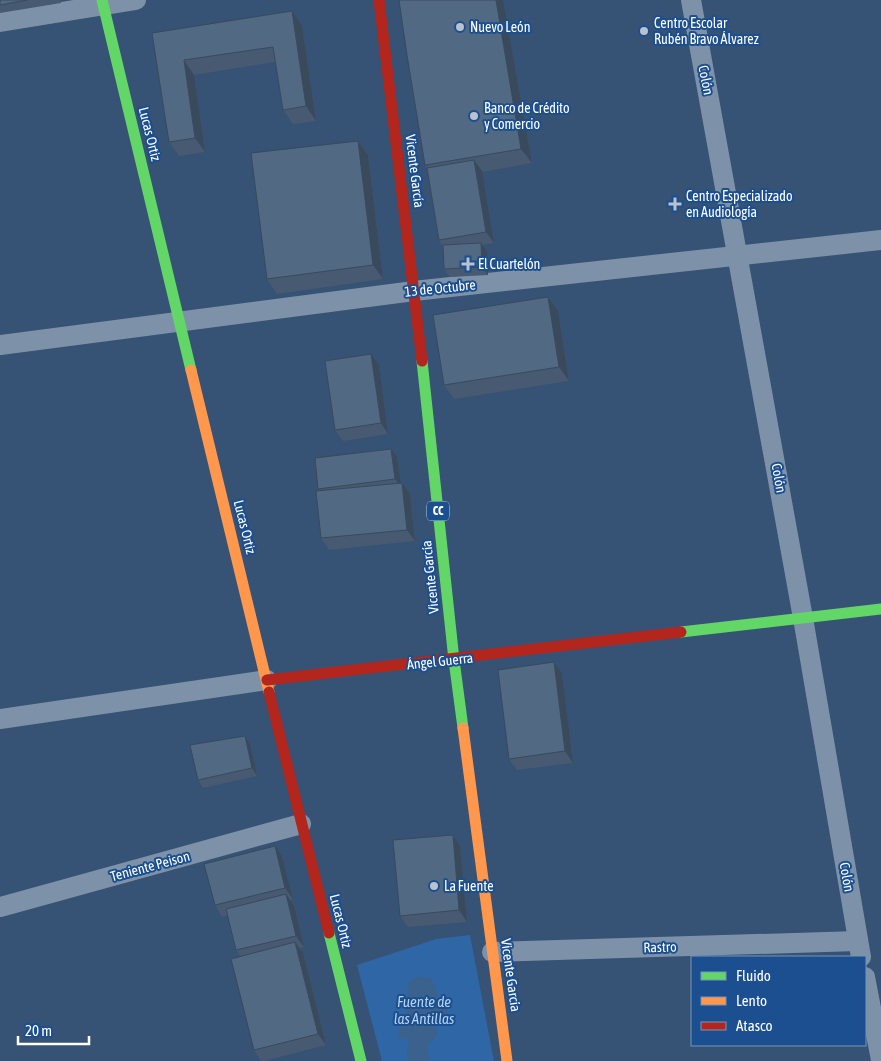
<svg xmlns="http://www.w3.org/2000/svg" width="881" height="1061" font-family="'Asap Condensed',sans-serif">
<style>
.park{fill:#2f66a5}
.water{fill:#3b618d}
.lines{fill:none;stroke-linecap:round;stroke-linejoin:round}
.street{stroke:#7d92a8;stroke-width:20}
.fast{stroke:#63d668;stroke-width:11}
.slow{stroke:#ff974d;stroke-width:11}
.jam{stroke:#b3261e;stroke-width:11}
.wall{fill:#475a72}
.shaded-wall{fill:#394a5c}
.building{fill:#526984;stroke:#394a5c}
.poi-dot{fill:#b9c2ce;stroke:#1b4f8f;stroke-width:2}
.labels{text-anchor:middle;dominant-baseline:central;stroke-width:4;stroke-linejoin:round;paint-order:stroke}
.shield{fill:#1b4f8f;stroke:#bbcadd;stroke-width:1}
.shield-label{font-size:12px;font-weight:bold;fill:#fff}
.poi-label{font-size:14px;fill:#fff;stroke:#1b4f8f;text-anchor:start}
.street-label{font-size:14px;fill:#fff;stroke:#1b4f8f}
.water-label{font-size:15px;font-style:italic;fill:#b5d3f5;stroke:#1b4f8f}
</style>
<rect width="100%" height="100%" fill="#365274"/>
<path class="park" d="M470,935l24,126h-112l-25,-96 79,-26z"/>
<path class="water" d="M418,977l12,1c6,7 5,11 8,19 3,7 10,10 10,18 -8,2 -10,7 -12,14l2,6c-12,11 -13,10 -8,26h-22l-1,-11 3,-7 -3,-4h-6l-3,-2c0,-9 6,-15 7,-23 2,-11 2,-21 4,-32z"/>
<g class="lines">
<g class="street">
<path d="M691,0l112,618 58,339"/>
<path d="M0,22l136,-22"/>
<path d="M0,345l414,-54 467,-51"/>
<path d="M0,719l267,-39"/>
<path d="M0,907l301,-83"/>
<path d="M492,952l366,-11"/>
<path d="M865,977l16,83"/>
</g>
<g class="fast">
<path d="M102,0l89,370"/>
<path d="M422,361l32,299 9,68"/>
<path d="M681,632l200,-23"/>
<path d="M329,933l32,128"/>
</g>
<g class="slow">
<path d="M191,370l78,322"/>
<path d="M463,728l44,333"/>
</g>
<g class="jam">
<path d="M379,0l43,361"/>
<path d="M267,680l414,-48"/>
<path d="M269,692l60,241"/>
</g>
</g>
<g class="wall">
<path d="M0,0h61v3l-61,10z"/>
<path d="M503,0l29,163 -50,9 12,71 -11,2 4,6 1,24 -38,2 -6,-8 -1,-22 -4,-7 -12,-72 -2,-3z"/>
<path d="M292,11l10,15 14,95 -23,3 -10,-14 -8,-48 -81,13 11,77 -26,4 -10,-14 -17,-109z"/>
<path d="M358,141l10,14 15,124 -106,15 -10,-15z"/>
<path d="M548,297l10,14 11,70 -115,18 -10,-14z"/>
<path d="M379,365l9,69 -45,7 -8,-11z"/>
<path d="M397,457l3,26h2l8,11 5,47 -86,9 -8,-12 -1,-47 -2,-2z"/>
<path d="M554,662l8,11 11,90 -56,7 -8,-11z"/>
<path d="M245,736l5,8 7,32 -54,12 -5,-8z"/>
<path d="M453,835l7,11 7,76 -59,5 -8,-11z"/>
<path d="M282,857l11,42 -3,1 4,6 10,41 -4,1 3,5 23,92 -62,16h-3l-7,-11 -14,-94 -4,-6 -8,-35 -6,2 -7,-12z"/>
</g>
<g class="shaded-wall">
<path d="M496,0h7l29,163 -11,-14z"/>
<path d="M292,11l10,15 14,95 -10,-15z"/>
<path d="M184,60l10,15 11,77 -10,-14z"/>
<path d="M358,141l10,14 15,124 -10,-14z"/>
<path d="M474,160l8,11 12,72 -8,-11z"/>
<path d="M481,243l6,8 1,24 -6,-8z"/>
<path d="M548,297l10,14 11,70 -10,-14z"/>
<path d="M371,354l8,11 9,69 -7,-11z"/>
<path d="M391,449l6,8 4,30 -6,-8z"/>
<path d="M402,483l8,11 5,47 -8,-11z"/>
<path d="M554,662l8,11 11,90 -8,-12z"/>
<path d="M245,736l5,8 7,32 -5,-8z"/>
<path d="M453,835l7,11 7,76 -8,-12z"/>
<path d="M275,846l7,11 11,42 -8,-11z"/>
<path d="M286,894l8,12 10,41 -8,-11z"/>
<path d="M295,942l8,11 23,92 -8,-11z"/>
</g>
<g class="building">
<path d="M0,0h27l-27,5z"/>
<path d="M399,0h97l25,149 -96,16 -18,-110z"/>
<path d="M292,11l14,95 -23,4 -10,-63 -89,13 11,78 -26,4 -17,-109z"/>
<path d="M358,141l15,124 -106,14 -16,-126z"/>
<path d="M474,160l12,72 -47,8 -12,-72z"/>
<path d="M481,243l1,24 -38,2 -1,-24z"/>
<path d="M548,297l11,70 -115,18 -11,-70z"/>
<path d="M371,354l10,69 -46,7 -10,-69z"/>
<path d="M391,449l4,30 -77,10 -3,-31z"/>
<path d="M402,483l5,47 -86,8 -5,-47z"/>
<path d="M554,662l11,89 -56,8 -11,-89z"/>
<path d="M245,736l7,32 -54,12 -8,-35z"/>
<path d="M453,835l6,75 -59,6 -7,-76z"/>
<path d="M275,846l10,42 -70,17 -11,-41z"/>
<path d="M286,894l10,42 -60,14 -10,-41z"/>
<path d="M295,942l23,92 -64,16 -23,-91z"/>
</g>
<g class="poi-dot">
<circle cx="460" cy="27" r="5"/>
<circle cx="644" cy="31" r="5"/>
<circle cx="474" cy="116" r="5"/>
<path d="M672.5 196.5h5v5h5v5h-5v5h-5v-5h-5v-5h5z"/>
<path d="M465.5 256.5h5v5h5v5h-5v5h-5v-5h-5v-5h5z"/>
<circle cx="434" cy="886" r="5"/>
</g>
<g class="labels">
<rect class="shield" x="427" y="501.5" width="22" height="19" rx="4"/>
<g class="shield-label">
<text x="438" y="511">CC</text>
</g>
<g class="poi-label">
<text x="654" y="23">Centro Escolar<tspan x="654" dy="16">Rubén Bravo Álvarez</tspan></text>
<text x="470" y="27">Nuevo León</text>
<text x="484" y="108">Banco de Crédito<tspan x="484" dy="16">y Comercio</tspan></text>
<text x="686" y="196">Centro Especializado<tspan x="686" dy="16">en Audiología</tspan></text>
<text x="478" y="264">El Cuartelón</text>
<text x="444" y="886">La Fuente</text>
</g>
<g class="street-label">
<text transform="translate(706 80) rotate(79)">Colón</text>
<text transform="translate(150 134) rotate(76)">Lucas Ortiz</text>
<text transform="translate(415 171) rotate(83)">Vicente García</text>
<text transform="translate(440 288) rotate(-6)">13 de Octubre</text>
<text transform="translate(779 478) rotate(80)">Colón</text>
<text transform="translate(245 527) rotate(76)">Lucas Ortiz</text>
<text transform="translate(430 577) rotate(-96)">Vicente García</text>
<text transform="translate(440 661) rotate(-6)">Ángel Guerra</text>
<text transform="translate(150 866) rotate(-15)">Teniente Peison</text>
<text transform="translate(847 877) rotate(80)">Colón</text>
<text transform="translate(341 921) rotate(76)">Lucas Ortiz</text>
<text transform="translate(660 947) rotate(-2)">Rastro</text>
<text transform="translate(511 975) rotate(82)">Vicente García</text>
</g>
<g class="water-label">
<text x="424" y="1001">Fuente de<tspan x="424" dy="17">las Antillas</tspan></text>
</g>
</g>
<rect x="691" y="956" width="175" height="90" fill="#1b4f8f" stroke="#7695bc"/>
<rect x="701" y="972" width="25" height="8" fill="#63d668" stroke="#7695bc"/>
<text x="736" y="981" font-size="15" fill="#ffffff">Fluido</text>
<rect x="701" y="997" width="25" height="8" fill="#ff974d" stroke="#7695bc"/>
<text x="736" y="1006" font-size="15" fill="#ffffff">Lento</text>
<rect x="701" y="1022" width="25" height="8" fill="#b3261e" stroke="#7695bc"/>
<text x="736" y="1031" font-size="15" fill="#ffffff">Atasco</text>
<path d="M18 1036v8h71v-8" fill="none" stroke="#ffffff" stroke-width="2.5"/>
<text x="25" y="1036" font-size="15" fill="#ffffff" stroke="#1b4f8f" stroke-width="4" paint-order="stroke">20 m</text>
</svg>
